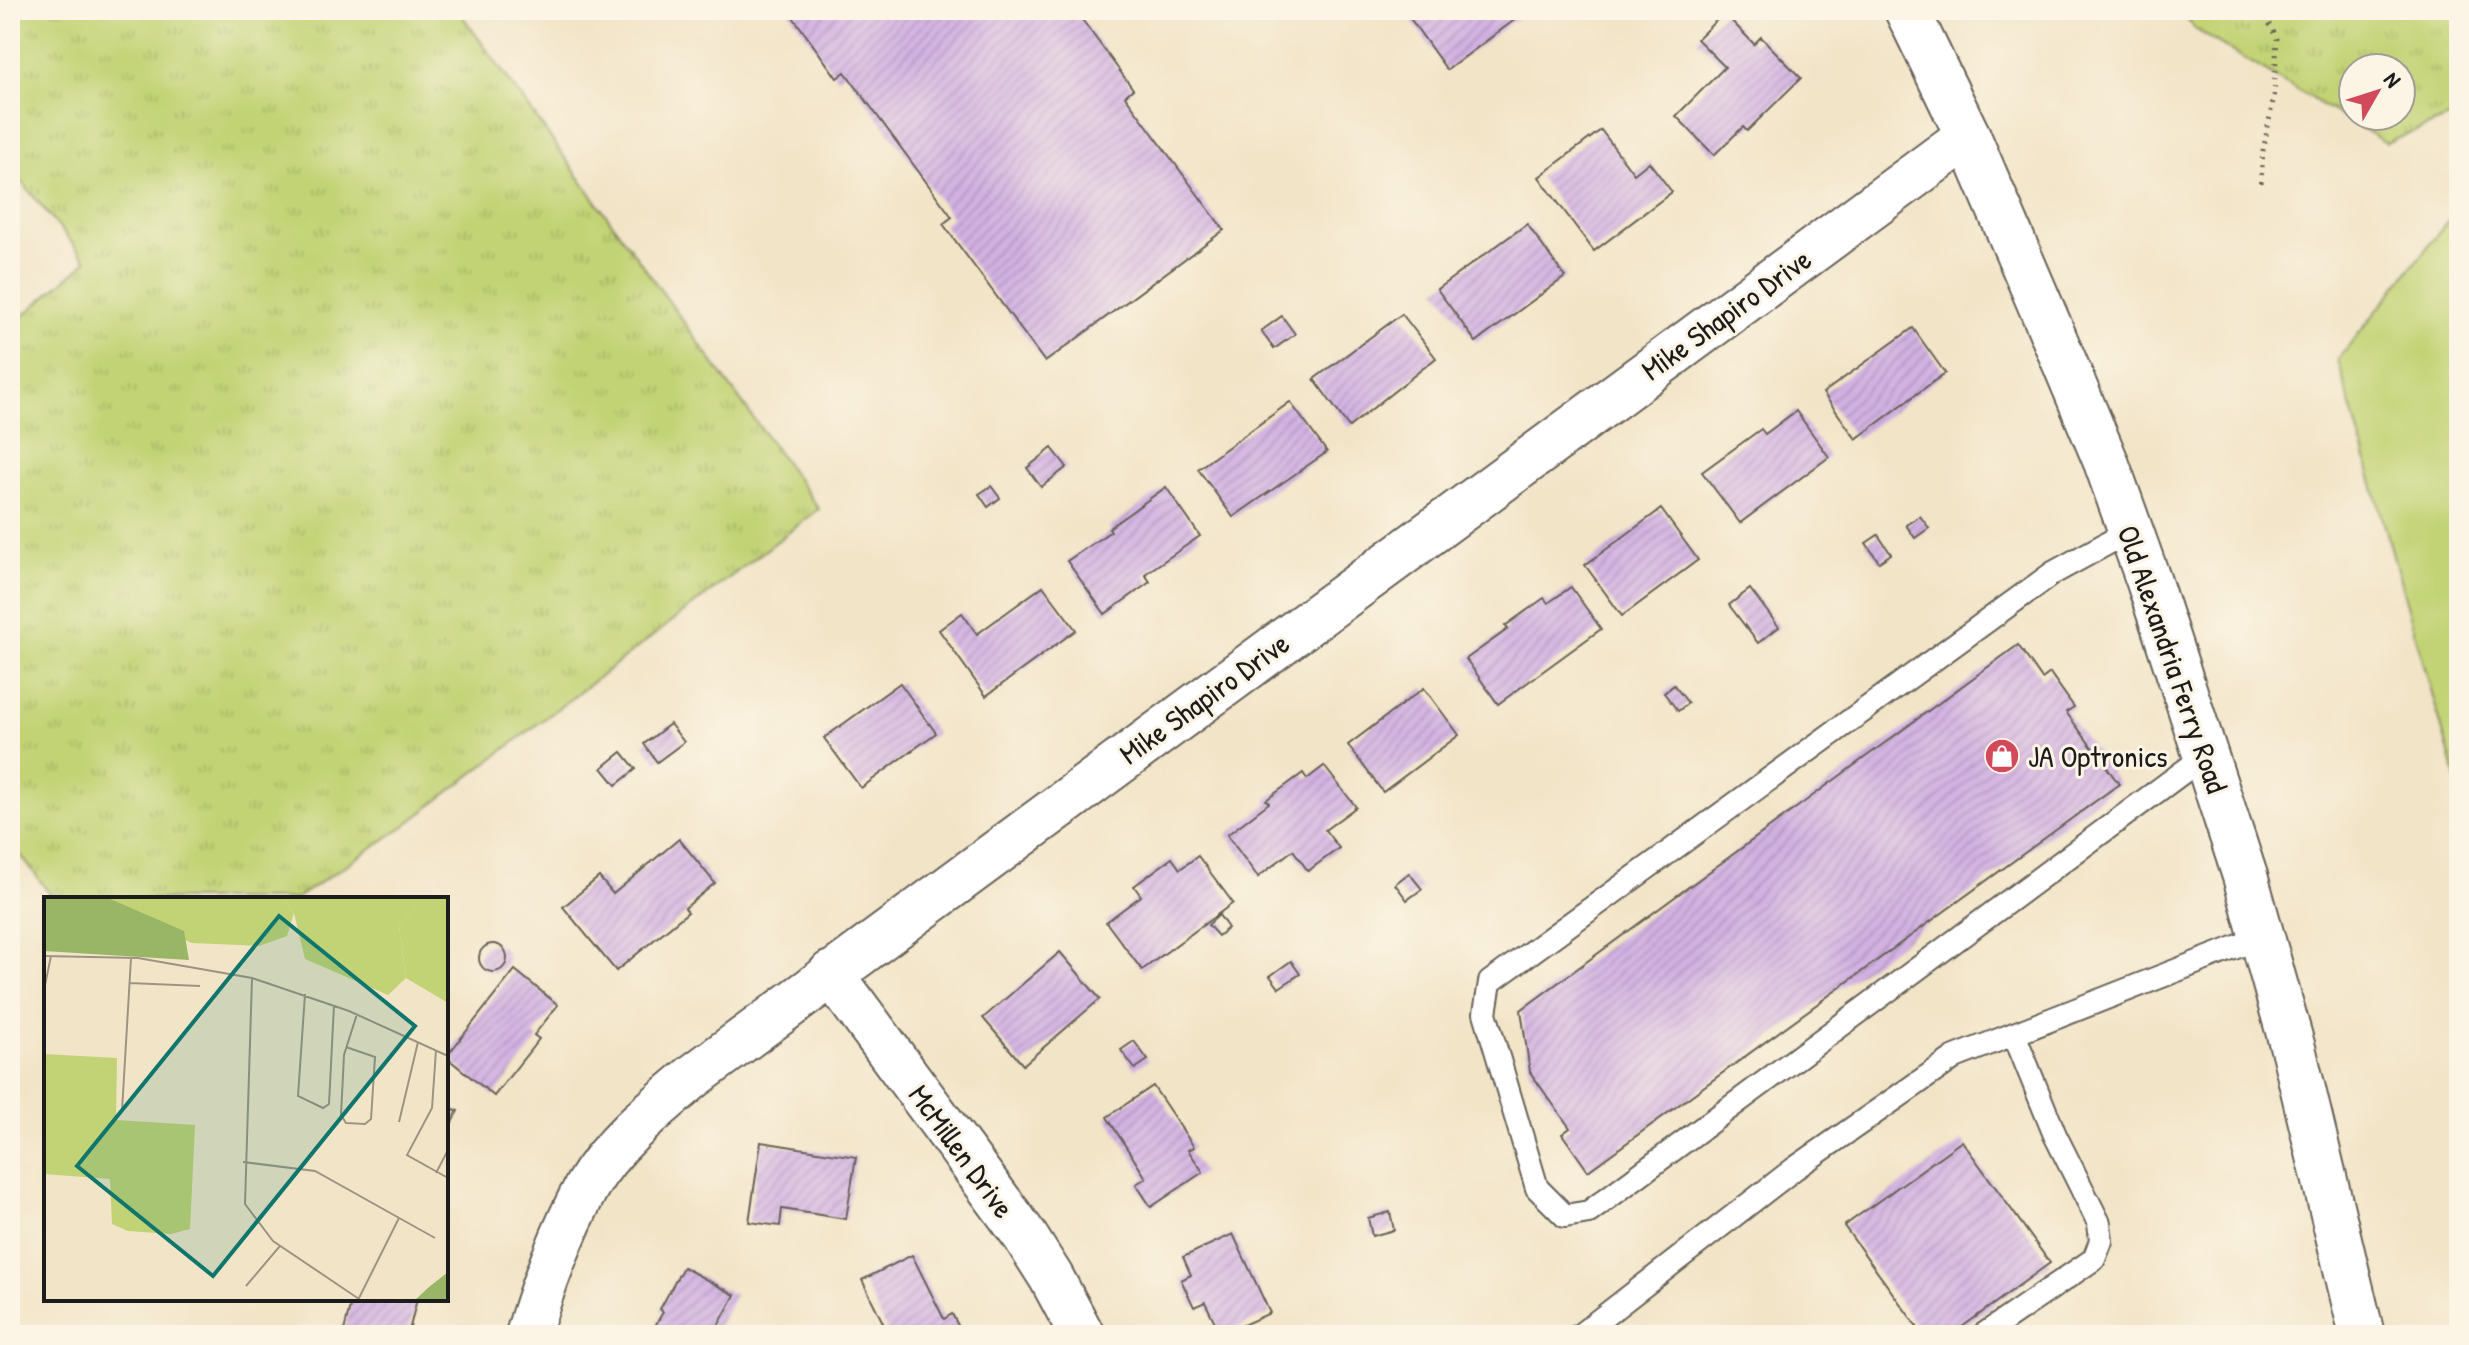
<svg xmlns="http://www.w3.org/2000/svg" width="2469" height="1345" font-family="'Patrick Hand',sans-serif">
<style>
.grass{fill:url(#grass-tufts);stroke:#6f7848;stroke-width:2;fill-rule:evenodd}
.park{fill:#c2d375;stroke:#6f7848;stroke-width:2}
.building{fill:url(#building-hatch)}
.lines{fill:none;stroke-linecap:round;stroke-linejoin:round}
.lane-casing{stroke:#676258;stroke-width:26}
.street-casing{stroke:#676258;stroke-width:48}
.secondary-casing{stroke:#676258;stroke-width:48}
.path{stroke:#676258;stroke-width:5;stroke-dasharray:2 6;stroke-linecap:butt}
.lane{stroke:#fff;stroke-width:22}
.street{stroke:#fff;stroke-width:44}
.secondary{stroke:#fff;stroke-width:44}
.labels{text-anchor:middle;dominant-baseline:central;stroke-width:6;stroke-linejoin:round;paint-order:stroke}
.street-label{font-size:30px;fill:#1c1c1c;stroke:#fcf5e5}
.poi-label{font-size:30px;fill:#1c1c1c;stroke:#fcf5e5;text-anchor:start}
.inset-road{fill:none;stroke:#9c9483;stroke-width:2}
.view{fill:#0f766e;fill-opacity:0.15;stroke:#0f766e;stroke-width:4}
.inset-edge{fill:none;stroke:#1c1c1c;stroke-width:4}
</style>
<defs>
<pattern id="grass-tufts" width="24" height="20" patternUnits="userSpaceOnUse" patternTransform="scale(2)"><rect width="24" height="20" fill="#c2d375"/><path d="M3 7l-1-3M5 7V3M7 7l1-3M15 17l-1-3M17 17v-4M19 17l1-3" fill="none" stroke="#a6b565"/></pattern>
<pattern id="building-hatch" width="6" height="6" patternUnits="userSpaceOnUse" patternTransform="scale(2)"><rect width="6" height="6" fill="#d2b1e2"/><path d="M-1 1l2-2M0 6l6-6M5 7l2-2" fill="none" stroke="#b498c1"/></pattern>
</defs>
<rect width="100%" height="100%" fill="#fcf5e5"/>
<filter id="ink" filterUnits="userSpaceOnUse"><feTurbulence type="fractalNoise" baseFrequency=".0125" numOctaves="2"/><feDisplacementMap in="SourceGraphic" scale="16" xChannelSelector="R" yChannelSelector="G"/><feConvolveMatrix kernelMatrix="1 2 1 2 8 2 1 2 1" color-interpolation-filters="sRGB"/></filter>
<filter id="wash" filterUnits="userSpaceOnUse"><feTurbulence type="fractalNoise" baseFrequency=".006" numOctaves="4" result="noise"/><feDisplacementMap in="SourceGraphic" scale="32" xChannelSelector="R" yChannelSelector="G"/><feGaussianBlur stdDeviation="1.8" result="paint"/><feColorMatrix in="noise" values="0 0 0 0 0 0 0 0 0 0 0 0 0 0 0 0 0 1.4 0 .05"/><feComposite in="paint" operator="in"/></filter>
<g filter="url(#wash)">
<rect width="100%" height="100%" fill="#f2e4c7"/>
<g class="grass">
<path d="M10,10h448l361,499 -416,318 -108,72h-238l-7,-5 -40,-53v-514l77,-66 -77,-93z"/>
<path d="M2181,10h278v104l-73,29 -191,-114zM2353,68h48v48h-48z"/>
</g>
<path class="park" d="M2459,207v582l-121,-429z"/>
<g id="blocks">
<g class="building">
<path d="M788,10h287l58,79 -8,7 99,134 -179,132 -102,-138 9,-7 -107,-145 -8,6z"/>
<path d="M1404,10h124l-81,60z"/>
<path d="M1724,13l30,31 7,-7 40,41 -54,53 -4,-4 -29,28 -38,-39 49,-49 -28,-28z"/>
<path d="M1601,130l33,44 15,-12 23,30 -78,59 -55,-74z"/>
<path d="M1527,224l38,53 -89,65 -39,-53z"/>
<path d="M1402,314l34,44 -87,69 -35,-48z"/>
<path d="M1282,316l13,18 -21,15 -13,-18z"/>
<path d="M1913,328l32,45 -89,66 -33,-46z"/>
<path d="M1290,402l37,50 -94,65 -35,-48z"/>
<path d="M1796,411l33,46 -89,66 -38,-51 59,-43 4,5z"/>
<path d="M1052,448l15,19 -26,20 -14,-19z"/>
<path d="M991,486l9,12 -12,9 -9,-13z"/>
<path d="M1166,487l34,49 -55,38 5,8 -45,32 -38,-53 44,-30 -2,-3z"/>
<path d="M1661,509l37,51 -76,56 -37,-51z"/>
<path d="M1920,516l9,12 -14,10 -9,-13z"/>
<path d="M1878,535l13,19 -12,8 -13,-19z"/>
<path d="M1043,586l33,44 -90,66 -47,-66 23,-17 15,21z"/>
<path d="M1571,587l30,42 -103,75 -32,-45 42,-30 -3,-3 39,-28 4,5z"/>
<path d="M1750,589l29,38 -21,16 -29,-38z"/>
<path d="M2018,645l24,34 8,-6 24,34 -8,5 53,72 -531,387 -26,-37 8,-6 -40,-56 -9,-62z"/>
<path d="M900,683l36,50 -75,55 -37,-50z"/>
<path d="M1674,685l14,18 -10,8 -14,-18z"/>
<path d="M1424,688l35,47 -76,57 -35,-47z"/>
<path d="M670,724l14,18 -27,20 -13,-18z"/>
<path d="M622,752l14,17 -20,16 -14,-17z"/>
<path d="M1324,766l32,41 -31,23 14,18 -31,23 -15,-21 -35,27 -31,-42 42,-32 -3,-3 37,-27 4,6z"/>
<path d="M679,839l36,44 -30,25 3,4 -72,59 -53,-64 36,-30 14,17z"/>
<path d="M1198,856l35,47 -91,67 -36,-48 35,-26 -7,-10 38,-28 8,11z"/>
<path d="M1409,873l13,16 -15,11 -12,-16z"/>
<path d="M1219,915l9,13 -10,8 -10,-11z"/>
<circle cx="493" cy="958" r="14"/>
<path d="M1060,952l40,47 -77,66 -40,-47z"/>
<path d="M1291,961l9,13 -21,14 -9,-12z"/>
<path d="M515,970l43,35 -24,30 5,4 -45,57 -48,-39z"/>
<path d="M1134,1041l14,19 -13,9 -14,-19z"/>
<path d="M1153,1086l41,61 -6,3 15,22 -52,35 -15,-23 10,-6 -39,-61z"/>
<path d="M446,1105l12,6 -12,23z"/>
<path d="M1962,1141l88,122 -99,72h-28l-79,-109z"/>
<path d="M761,1142l95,15 -10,62 -64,-10 -2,17 -31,-4z"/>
<path d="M1390,1212l4,18 -22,6 -4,-18z"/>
<path d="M1233,1234l37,79 -49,22 -16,-33 -11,5 -13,-27 10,-5 -8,-18z"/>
<path d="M912,1255l32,64 8,-5 11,21h-74l-27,-55z"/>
<path d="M683,1267l52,28 -22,40h-63l13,-23 -3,-3z"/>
<path d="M352,1299h65l-9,36h-65z"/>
</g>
</g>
</g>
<g filter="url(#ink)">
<use href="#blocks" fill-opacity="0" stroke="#676258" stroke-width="2"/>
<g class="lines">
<g class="lane-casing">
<g id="lane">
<path d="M2130,531l-77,42 -563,409 -5,31 52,175 28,28 24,-4 617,-457"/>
<path d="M1580,1335l214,-166 161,-112 307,-120"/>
<path d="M1983,1335l111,-76 7,-18 -2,-18 -44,-88 -41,-101"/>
</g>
</g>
<g class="street-casing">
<g id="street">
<path d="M831,973l194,263 26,41 31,58"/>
<path d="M528,1335c13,-46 36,-107 59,-149 25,-43 69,-78 107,-110l1274,-940"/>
</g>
</g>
<g class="secondary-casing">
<path id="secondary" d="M1907,10l61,126 80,187 58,139 43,120 96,294 49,176 68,283"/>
</g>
<path class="path" d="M2261,183l2,-32 11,-55 3,-57 -14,-29"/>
<use href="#lane" class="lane"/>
<use href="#street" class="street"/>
<use href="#secondary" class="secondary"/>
</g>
</g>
<defs>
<g id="shop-disc" transform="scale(1.8)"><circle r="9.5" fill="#d1495b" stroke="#fcf5e5"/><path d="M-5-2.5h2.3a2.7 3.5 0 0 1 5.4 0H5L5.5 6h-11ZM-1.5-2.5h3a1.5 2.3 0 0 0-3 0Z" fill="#fff"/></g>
</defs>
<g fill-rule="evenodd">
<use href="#shop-disc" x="2002" y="756"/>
</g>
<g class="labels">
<g class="street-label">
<text transform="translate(1726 314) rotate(-36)">Mike Shapiro Drive</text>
<text transform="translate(2173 659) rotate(71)">Old Alexandria Ferry Road</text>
<text transform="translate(1204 698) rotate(-36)">Mike Shapiro Drive</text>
<text transform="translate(962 1151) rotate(54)">McMillen Drive</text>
</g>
<g class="poi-label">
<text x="2028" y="756">JA Optronics</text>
</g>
</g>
<g transform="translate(44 897)">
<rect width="404" height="404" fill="#f2e4c7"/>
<path d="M45,1h194l11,15 -7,23 -28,10 -67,-3zM373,1h31v105l-42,-25 -7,-52 18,-20zM0,157l73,4 -1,62 79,5 -5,104 -19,5 -43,-3 -16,-7 -2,-45 -66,-5z" fill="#c2d375"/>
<path d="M0,1h64l76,33 5,29 -145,-9zM404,375v28h-33l14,-13z" fill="#99b566"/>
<path d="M239,1h134v8l-18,20 7,52 -18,17 -83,-36 -11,-46z" fill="#c2d375"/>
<path class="inset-road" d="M0,59l94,2 114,20 97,33 99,45M208,81l-7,226 28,37 86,58M85,86l71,3M0,93l7,-34M261,97l-7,102 25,12 6,-4 5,-99M302,150l29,10 -4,62 -6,5 -19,-1 -5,-8 3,-60 13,-41M392,153l-4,58 -25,47 41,23M78,214l9,-153M355,225l19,-80M199,265l72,9 120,67M392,276l12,-23M202,389l34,-40M314,403l41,-82"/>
<path class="view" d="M235,19l136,110 -202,250 -136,-110z"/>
<rect width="404" height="404" class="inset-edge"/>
</g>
<rect width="2469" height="1345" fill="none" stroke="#fcf5e5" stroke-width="40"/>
<g transform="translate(2377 92) rotate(51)"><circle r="38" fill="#fcf5e5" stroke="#a29e95" stroke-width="2"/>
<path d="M0-6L14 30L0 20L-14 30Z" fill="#d1495b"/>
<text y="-12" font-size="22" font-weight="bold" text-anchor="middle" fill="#1c1c1c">N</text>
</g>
</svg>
